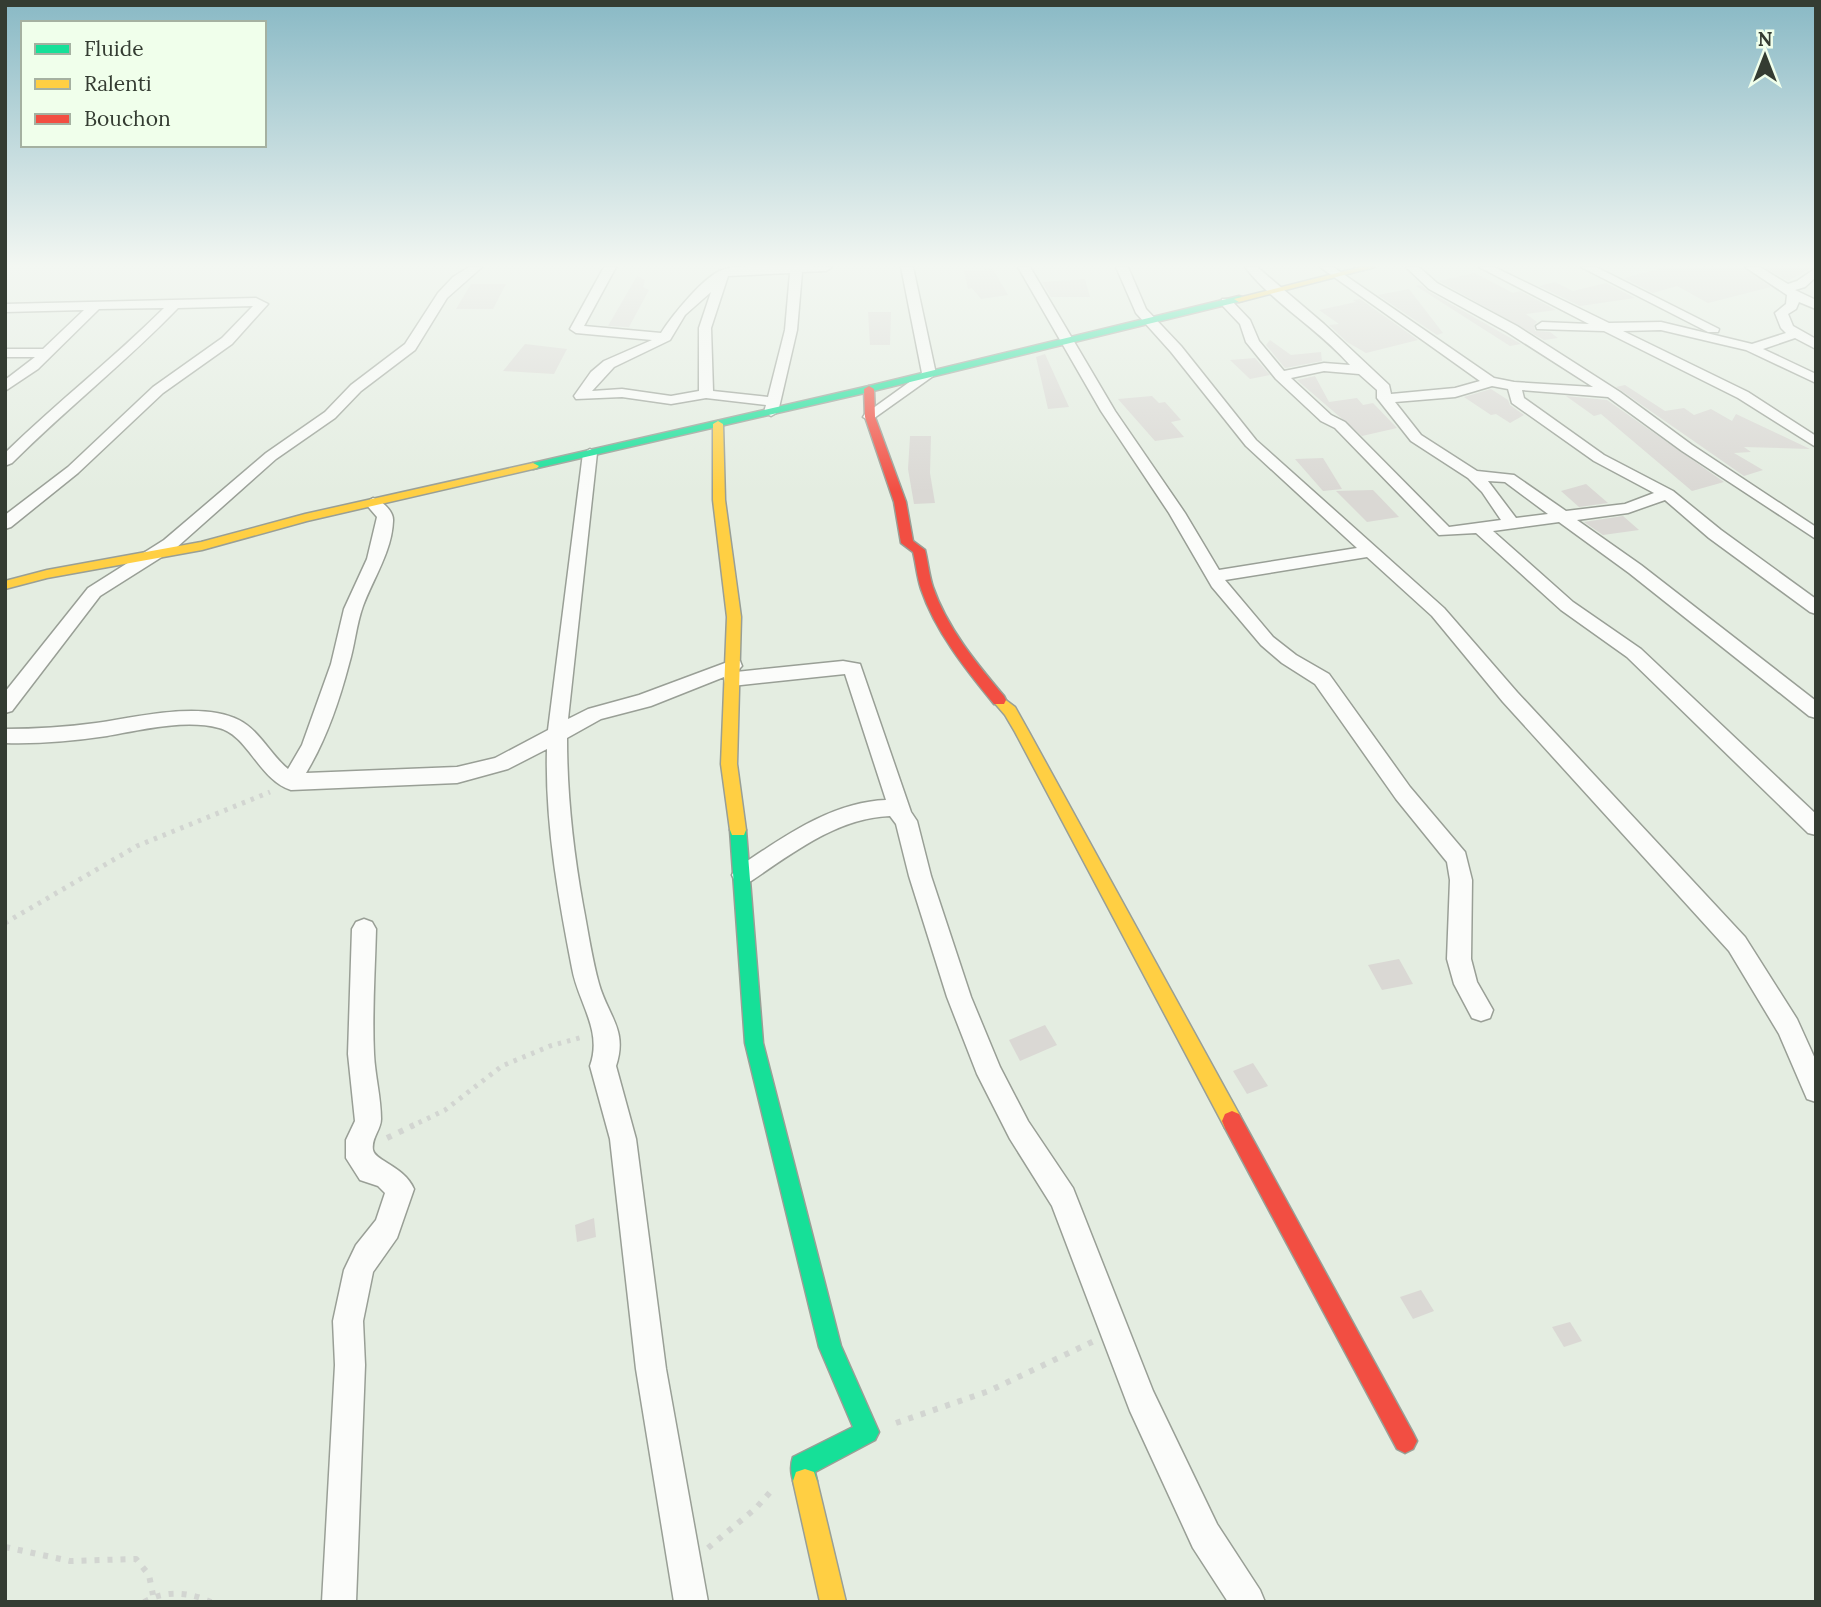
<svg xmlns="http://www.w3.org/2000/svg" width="1821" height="1607" font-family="Lora,serif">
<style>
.building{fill:#dad8d4}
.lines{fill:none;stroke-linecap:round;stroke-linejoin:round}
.street-casing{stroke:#999f96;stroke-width:3}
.fast-casing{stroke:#999f96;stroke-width:3}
.slow-casing{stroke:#999f96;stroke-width:3}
.jam-casing{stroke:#999f96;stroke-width:3}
.path-far1{stroke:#d2d5d1;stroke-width:5;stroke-dasharray:3.5 6;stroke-linecap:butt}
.path{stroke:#d2d5d1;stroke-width:6;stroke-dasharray:5 8;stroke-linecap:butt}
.street{fill:#fbfcfa;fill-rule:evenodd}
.fast{fill:#16e098;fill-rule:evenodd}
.slow{fill:#ffcf43;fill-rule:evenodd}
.jam{fill:#f24e42;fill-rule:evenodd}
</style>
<rect width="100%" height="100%" fill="#e4ede1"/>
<g class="building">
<path d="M1666,267h77l28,20 -63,16 -31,-17 -24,7 -29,-15z"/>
<path d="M1765,267l44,2 -21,12z"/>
<path d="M993,269l15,26 -27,4 -9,-11 -4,1 -4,-18z"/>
<path d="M1475,273l38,20 7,-2 36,19 -30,4 11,8 -3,3 1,6 15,1 8,6 -14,2 -105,-59z"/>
<path d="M637,276l8,4 -2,7 6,3 -20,37 -21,-1z"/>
<path d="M1085,279l5,18h-39l-9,-15z"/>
<path d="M1555,282l18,9 33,-8 29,15 -55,8 -41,-20z"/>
<path d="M471,284h35l-13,25h-37z"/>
<path d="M1421,285l7,6 93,53 -11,2 -94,-60z"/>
<path d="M1409,289l34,44 -6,2 -59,-40z"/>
<path d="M1360,299l58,41 -52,13 -19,-11 -18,-17 10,-1 -20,-14 37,-8 -3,-2z"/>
<path d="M868,312h23l-1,33h-20z"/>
<path d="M1270,340l21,15 30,-3 1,9 -37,7 -19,-23z"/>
<path d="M525,344l42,5 -13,25 -51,-3z"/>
<path d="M1045,354l24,53 -21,2 -12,-52z"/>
<path d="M1255,358l15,17 -20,4 -20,-19z"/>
<path d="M1315,376l14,26 28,-4 6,7 10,-2 24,25 -35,8 -65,-56z"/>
<path d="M1625,385l40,26 19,-3 10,7 17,-6 21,12 4,-7 74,35 -66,-2 7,5 -17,1 29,17 -19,6 -128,-89z"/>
<path d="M1491,389l17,11 2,5 14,10 -14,8 -14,-9 -5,1 -27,-18z"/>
<path d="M1152,396l7,7 6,-1 16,18 -10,2 13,15 -29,4 -37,-42z"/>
<path d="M1566,396l41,4 117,82 -32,9 -91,-77 -7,2z"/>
<path d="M910,436h21l-1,37 5,30 -21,1 -6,-35z"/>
<path d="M1323,458l19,31 -19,2 -28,-32z"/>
<path d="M1586,484l22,19 -29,4 -18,-16z"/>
<path d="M1373,490l26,27 -32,5 -31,-31z"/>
<path d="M1623,516l16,14 -36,5 -19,-13z"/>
<path d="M1399,959l14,25 -31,6 -14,-25z"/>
<path d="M1045,1025l12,20 -37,16 -11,-21z"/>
<path d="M1253,1063l15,23 -21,8 -14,-23z"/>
<path d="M594,1218l2,19 -19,5 -2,-17z"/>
<path d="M1421,1290l13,21 -21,8 -13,-22z"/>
<path d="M1570,1322l12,19 -18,6 -12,-20z"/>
</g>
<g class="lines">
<g class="street-casing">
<g id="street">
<path d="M469,267h13l-35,31 -32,52 -54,41 -26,27 -59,41 -100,89 -76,48 -88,115 -7,2v-21l83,-104 76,-48 102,-87 59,-41 26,-27 54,-41 33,-51 15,-16z"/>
<path d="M604,267h12l-32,59 77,7c10,-16 43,-57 61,-63 19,-7 87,-4 110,-3l-6,4 -24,1 -5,58 -19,82 -7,4 -7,-4 2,-7 -60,-7 -35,6 -49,-7 -46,2 -2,-3 17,-24 13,-11 48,-21 -76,-7 -6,-4zM790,273l-5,57 -17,67 -55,-6 -2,-63 17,-52zM711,292l-12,36v63l-28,5 -49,-7 -30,2 22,-24 56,-27 15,-25z"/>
<path d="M901,267h12l23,107 -66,47 -7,-4 2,-3 57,-41z"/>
<path d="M1018,267h12l85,144 70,102 34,57 138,-22 -111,-102 -75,-94 -35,-39 -20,-46h12l18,42 35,37 75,94 188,168 73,84 228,245 52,82 19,42v41l-9,-3 -28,-65 -50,-83 -226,-249 -71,-86 -65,-59 -142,23 48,57 23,18 33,19 81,113 55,65 7,28 -1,79 6,23 16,28 -3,8 -9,3 -9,-3 -18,-34 -7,-25 3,-79 -3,-18 -51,-63 -81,-115 -33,-21 -21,-18 -49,-58 -43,-74 -68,-102z"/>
<path d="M1245,267h12l67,57 65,61 2,9 64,-6 25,-7 -160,-114h13l161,111 20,4 79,5 -86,-55 -78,-43 -23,-22h13l18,16 80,43 103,66 72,53 124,82v12l-134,-88 -74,-54 -86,-7 2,8 80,57 69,36 48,39 95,69v15l-6,-2 -101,-74 -44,-38 -37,13 -51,7 64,45 175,136v17l-7,-2 -180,-143 -70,-51 -66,9 80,71 68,47 175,165v21l-8,-2 -181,-176 -66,-47 -85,-77 -37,2 -104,-107 -14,-7 -45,-42 -30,-37 -6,-18 -18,-19v-6h8l20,21 9,21 25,30 40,-8 26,2c-32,-36 -77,-62 -105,-98zM1324,371l35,3 18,16v8l34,43 57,37 14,14 19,28 -52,7 -104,-105 -14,-7 -40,-37zM1492,386l16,3 4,14 82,58 60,32 -29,11 -59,7 -52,-36 -37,-4 -56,-36 -26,-33 60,-5zM1488,481l17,1 43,32 -32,4z"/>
<path d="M1479,267h15l115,56 52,-1 91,22 34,-11 -5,-5 -6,-15 11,-9 1,-9 -42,-28h15l28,17 9,-3 19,-13v9l-11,10 -10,3 21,10v9l-17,-7 -3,7 -8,5 5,12 23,13v10l-21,-11 -32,11 53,25v9l-70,-33 -85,-20 -38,1 125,61 68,44v11l-78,-49 -134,-67 -67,-2 -1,-3 6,-4 47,2z"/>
<path d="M1581,267h15l123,62 -1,3h-10z"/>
<path d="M256,298l12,6 -36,40 -69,49 -85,80 -67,54 -6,2v-14l63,-48 85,-80 69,-49 31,-32 -75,2c-52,54 -112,101 -166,155l-5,2 -2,-12c51,-50 108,-94 159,-145l-65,1 -61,60 -33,22v-11l30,-23h-30v-8h38l41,-39 -79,2v-8z"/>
<path d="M590,449l7,4 -29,266 20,-10 51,-14 94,-35 7,1 2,5 -6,6 107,-11 17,3 51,148 6,9 14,55 40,121 29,70 28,54 45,67 80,203 64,133 43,66 5,12h-37l-35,-54 -63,-137 -78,-205 -42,-67 -33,-65 -30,-77 -38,-121 -13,-52 -6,-8c-53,2 -97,37 -139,65l-8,3 -8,-3 -3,-6 3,-6c46,-30 95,-67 151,-69l-41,-126 -113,12 -7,-2 -1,-7 -73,29 -50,13 -34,19c0,56 6,111 16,167 5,26 9,54 16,79 9,32 29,46 17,82l20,73 30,230 42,233h-34l-38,-233 -26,-230 -20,-73c13,-36 -12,-63 -18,-98 -14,-72 -27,-145 -25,-219l-39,20 -51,14 -166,7c-32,-10 -43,-55 -72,-62 -34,-9 -78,2 -112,8 -34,5 -68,8 -102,7v-14c31,0 61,-2 91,-6 41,-6 105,-22 143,-3 20,10 32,35 49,49l14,-24 29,-81 13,-55 23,-50 10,-42 -12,-14 8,-5c8,2 21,13 20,23 -1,30 -20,58 -30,85 -7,19 -8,39 -14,58 -10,38 -23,76 -43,109l151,-6 38,-9 53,-28 35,-277z"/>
<path d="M364,919l8,3 4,7c-1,41 -4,84 -2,125 1,22 7,43 7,65 0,11 -10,19 -8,31 2,11 31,16 41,39l-17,49 -24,34 -10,49 2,44 -9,237h-34l13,-237 -2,-44 11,-51 12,-25 20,-25 9,-27 -7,-7 -18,-6 -14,-22v-18l9,-19 -7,-67 4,-125 4,-7z"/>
</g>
</g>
<g class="fast-casing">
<g id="fast">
<path d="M1239,296l3,1v4l-373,91 -336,77 -6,-3 6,-3 336,-77z"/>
<path d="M738,824l6,1 2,5 17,213 78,303 38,86 -4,8 -60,32 2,9 -3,9 -9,3 -9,-3c-4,-12 -7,-21 -3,-33l60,-30 -34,-80 -74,-304 -15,-213 2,-5z"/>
</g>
</g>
<g class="slow-casing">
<g id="slow">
<path d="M1361,267h14l-136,35 -5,-3z"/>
<path d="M718,421l5,3 2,76 16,117 -4,147 9,66 -2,5h-12l-2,-5 -9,-66 6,-147 -14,-117v-76z"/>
<path d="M533,463l6,3 -2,2 -230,53 -105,29 -155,28 -42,11v-8l42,-11 154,-28 104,-28z"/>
<path d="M999,695l16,12 14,25 210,382 3,7 -3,7 -7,3 -7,-3 -210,-396 -10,-17 -13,-15z"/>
<path d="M805,1469l9,3 3,9 29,121h-26l-27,-121 3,-9z"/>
</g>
</g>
<g class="jam-casing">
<g id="jam">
<path d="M869,386l5,3 1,28 31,85 7,39 12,9c3,12 4,25 8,37 14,41 44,77 71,109l2,4 -2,4h-10c-28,-34 -59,-73 -73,-115 -4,-12 -5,-25 -8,-37l-12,-9 -7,-41 -29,-85 -1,-28z"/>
<path d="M1232,1111l7,3 174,319 4,8 -4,8 -8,4 -8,-4 -172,-321 -3,-7 3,-7z"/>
</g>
</g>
<g class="path-far1">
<path d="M5,923l132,-77 133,-54"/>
<path d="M410,1127l35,-17 57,-44 48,-20 33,-9"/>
</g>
<g class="path">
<path d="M387,1138l27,-13"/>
<path d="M896,1423l93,-32 105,-50"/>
<path d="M5,1547l65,14 66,-2 13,16 4,20"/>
<path d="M708,1548l48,-40 16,-18"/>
<path d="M144,1602c21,-12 45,-10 67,0"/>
</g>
<use href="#street" class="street"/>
<use href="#fast" class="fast"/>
<use href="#slow" class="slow"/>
<use href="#jam" class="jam"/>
</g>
<linearGradient id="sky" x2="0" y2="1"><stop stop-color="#89b9c5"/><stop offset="0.54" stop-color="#f3f7f2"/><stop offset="1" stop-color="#f3f7f2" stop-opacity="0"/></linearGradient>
<rect width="1821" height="492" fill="url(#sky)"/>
<rect width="1821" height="1607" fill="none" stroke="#343c32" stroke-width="14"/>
<rect x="21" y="21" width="245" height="126" fill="#f0ffeb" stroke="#a5b1a1" stroke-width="2"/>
<rect x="35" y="44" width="35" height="10" fill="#16e098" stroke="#a5b1a1" stroke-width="2"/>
<text x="84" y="56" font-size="21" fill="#343c32">Fluide</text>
<rect x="35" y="79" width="35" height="10" fill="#ffcf43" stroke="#a5b1a1" stroke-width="2"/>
<text x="84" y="91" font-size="21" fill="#343c32">Ralenti</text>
<rect x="35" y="114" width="35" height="10" fill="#f24e42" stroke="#a5b1a1" stroke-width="2"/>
<text x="84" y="126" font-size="21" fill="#343c32">Bouchon</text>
<g transform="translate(1765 56)" stroke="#f0ffeb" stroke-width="5" paint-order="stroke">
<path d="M0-5L12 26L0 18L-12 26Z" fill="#343c32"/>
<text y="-10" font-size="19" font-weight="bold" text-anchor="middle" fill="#343c32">N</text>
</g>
</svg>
